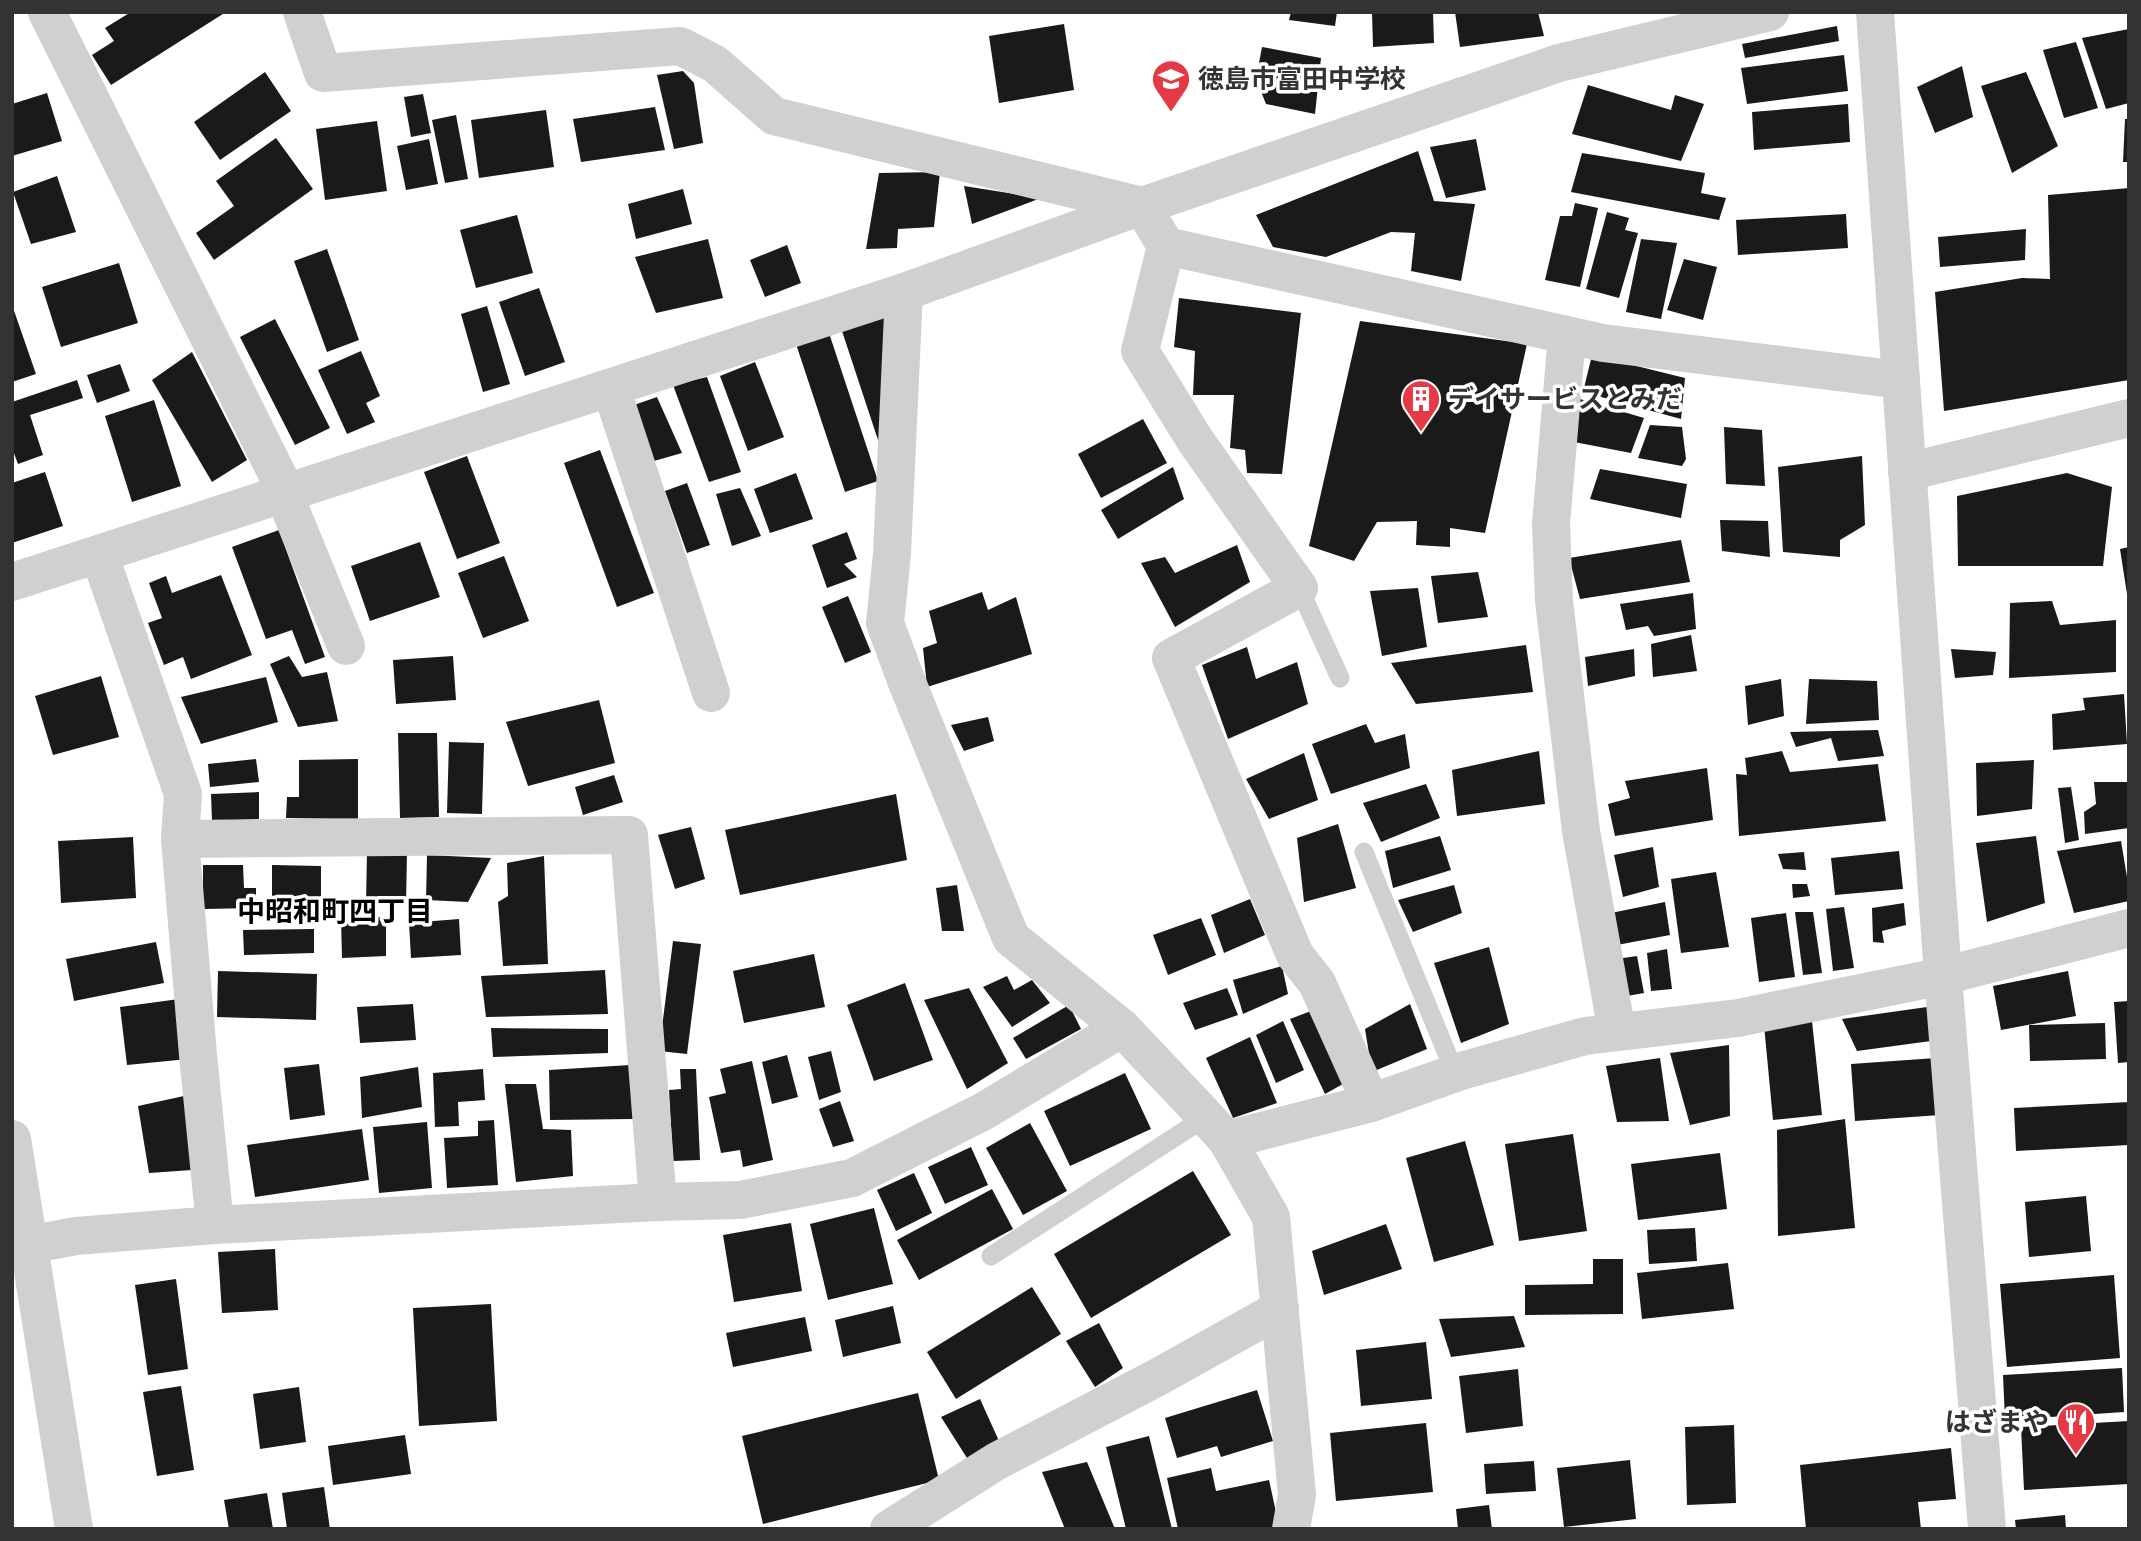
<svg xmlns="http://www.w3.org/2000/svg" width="2141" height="1541" font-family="'Space Grotesk','Noto Sans JP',sans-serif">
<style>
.building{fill:#1a1a1a}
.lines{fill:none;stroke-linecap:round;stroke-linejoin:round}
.service{stroke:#d0d0d0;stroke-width:19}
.minor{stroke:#d0d0d0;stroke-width:38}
.tertiary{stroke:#d0d0d0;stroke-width:38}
.labels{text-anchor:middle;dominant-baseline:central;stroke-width:7;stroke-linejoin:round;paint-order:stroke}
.poi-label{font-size:26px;font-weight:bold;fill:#333;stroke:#fff;text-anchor:start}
.neighbourhood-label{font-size:28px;font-weight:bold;fill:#000;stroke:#fff}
</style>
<rect width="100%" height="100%" fill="#fff"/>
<g class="building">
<path d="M131,12h95l-115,73 -19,-30 22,-14 -9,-13z"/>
<path d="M1291,12h46l-2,14 -46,-6z"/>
<path d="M1372,12h61l1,31 -61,4z"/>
<path d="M1455,12h83l6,24 -84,11z"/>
<path d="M1064,24l10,66 -75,13 -10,-67z"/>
<path d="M1837,26l2,15 -94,17 -3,-14z"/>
<path d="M2129,29v74l-23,6 -24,-71z"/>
<path d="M2076,42l22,66 -34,10 -21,-68z"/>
<path d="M1262,47l59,11 -6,56 -49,-10 -10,-25z"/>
<path d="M1844,55l4,36 -101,13 -6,-36z"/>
<path d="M1962,66l11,51 -38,16 -18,-46z"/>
<path d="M683,71l11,12 9,60 -29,6 -17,-74z"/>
<path d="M265,72l26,39 -71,49 -26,-38z"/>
<path d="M2026,72l32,74 -46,27 -31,-87z"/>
<path d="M1588,85l83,25 4,-15 29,9 -23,57 -109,-27z"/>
<path d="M47,93l15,48 -50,15v-52z"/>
<path d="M423,94l8,39 -20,4 -7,-40z"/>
<path d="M1848,104l2,38 -96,8 -2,-38z"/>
<path d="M655,107l10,43 -84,12 -8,-43z"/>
<path d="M546,110l8,57 -75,11 -8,-58z"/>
<path d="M456,115l12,64 -23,4 -13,-63z"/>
<path d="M2125,119h4v43h-6z"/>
<path d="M377,121l10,70 -62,9 -9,-71z"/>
<path d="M276,138l37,51 -99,71 -18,-27 38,-27 -18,-25z"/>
<path d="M429,139l9,45 -32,6 -9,-44z"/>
<path d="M1476,139l10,51 -40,8 -16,-51z"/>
<path d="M1418,151l16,50 41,3 -14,77 -50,-10 4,-38 -24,-1 -65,25 -53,-10 -17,-32z"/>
<path d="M1582,153l123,20 -4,20 25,5 -7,22 -148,-28z"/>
<path d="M940,172l-6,55 -36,2 -1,19 -31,1 13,-76z"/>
<path d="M57,176l19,56 -45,12 -18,-52z"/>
<path d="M964,186l77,12 -69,26z"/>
<path d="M2129,188v192l-185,31 -9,-119 87,-14 28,1 -2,-84z"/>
<path d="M683,189l9,35 -56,15 -8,-35z"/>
<path d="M1575,203l23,5 -18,79 -35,-7 15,-64h12z"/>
<path d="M1607,212l22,6 -4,12 13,3 -19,65 -33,-9z"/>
<path d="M1846,214l2,34 -110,7 -2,-35z"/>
<path d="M517,215l16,58 -57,15 -16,-58z"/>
<path d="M2026,229l-1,31 -85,7 -2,-30z"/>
<path d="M708,239l15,59 -67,15 -21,-56z"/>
<path d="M1641,239l36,4 -16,76 -35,-7z"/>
<path d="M787,245l14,38 -36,14 -15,-37z"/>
<path d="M327,249l32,91 -32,12 -33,-91z"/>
<path d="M1684,259l33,8 -14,53 -36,-10z"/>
<path d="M119,263l19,60 -77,24 -19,-60z"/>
<path d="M539,288l26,74 -40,14 -26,-74z"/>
<path d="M1179,298l122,15 -19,161 -35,-1 -2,-23 -15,-2 4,-53h-41l2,-44 -21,-4z"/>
<path d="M12,305l24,69 -24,8z"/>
<path d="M487,306l23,78 -27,8 -22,-78z"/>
<path d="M886,313l-7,130 -38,-115z"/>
<path d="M275,319l55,109 -35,17 -55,-108z"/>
<path d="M1360,321l167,23 -42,189 -35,-5v19l-34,-2 1,-24 -40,1 -23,39 -45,-15z"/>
<path d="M829,333l49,148 -33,11 -49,-148z"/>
<path d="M361,351l19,45 -14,7 9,19 -28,12 -29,-64z"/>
<path d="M192,352l55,108 -35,22 -60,-102z"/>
<path d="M1592,355l93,23 -4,41 -98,-27z"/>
<path d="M755,362l29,75 -36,14 -28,-75z"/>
<path d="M120,364l10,27 -33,12 -10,-28z"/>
<path d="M707,377l34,95 -32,10 -36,-97z"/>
<path d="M77,380l6,18 -53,17 13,40 -25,9 -6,-16v-46z"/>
<path d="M657,397l25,56 -28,8 -20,-56z"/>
<path d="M1580,399l64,19 -13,35 -57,-11z"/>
<path d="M154,400l27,86 -49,16 -27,-86z"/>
<path d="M1143,419l24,44 -66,35 -23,-44z"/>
<path d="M1650,425l32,2 4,32 -4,7 -44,-8z"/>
<path d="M1724,427l38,3 3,56 -39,-2z"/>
<path d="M600,450l54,143 -37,14 -53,-144z"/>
<path d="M467,456l33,87 -43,16 -33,-87z"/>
<path d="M1862,456l3,69 -25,15v17l-57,-5 -5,-85z"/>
<path d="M1173,467l11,32 -66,40 -17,-29z"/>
<path d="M1600,469l87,15 -6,34 -91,-19z"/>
<path d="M45,472l18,54 -51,17v-60z"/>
<path d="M796,473l17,46 -43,14 -16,-44z"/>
<path d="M2067,473l45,14 -9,79h-145l-1,-70z"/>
<path d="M687,483l23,62 -23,8 -22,-62z"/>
<path d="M740,488l21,48 -29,10 -16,-52z"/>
<path d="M1720,520l48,1 2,36 -48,-6z"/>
<path d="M279,530l46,127 -20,7 -13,-34 -26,9 -34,-92z"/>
<path d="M847,532l10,27 -13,5 13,13 -30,11 -15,-43z"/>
<path d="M1681,540l9,42 -110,17 -11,-41z"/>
<path d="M420,542l20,55 -70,24 -19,-55z"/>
<path d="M1237,545l13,37 -75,45 -34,-64 24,-6 10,16z"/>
<path d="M2129,547v47h-2l-7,-45z"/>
<path d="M504,556l25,65 -46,17 -25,-65z"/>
<path d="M1478,572l10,45 -50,6 -7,-47z"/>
<path d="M221,575l31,80 -61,24 -8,-22 -19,8 -16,-42 14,-5 -13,-35 17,-7 6,17z"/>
<path d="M1418,588l9,59 -45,9 -12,-65z"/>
<path d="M982,592l6,18 28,-13 16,57 -105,33 -4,-39 14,-5 -8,-32z"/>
<path d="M1693,593l3,36 -42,7 -6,-10 -22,4 -6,-26z"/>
<path d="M848,596l23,56 -26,11 -23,-56z"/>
<path d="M2052,601l8,24 56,-5v52l-107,6 1,-75z"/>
<path d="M1691,635l6,36 -44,6 -2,-33z"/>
<path d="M1526,645l7,47 -117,12 -25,-41z"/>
<path d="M1247,647l9,32 41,-17 11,42 -80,35 -26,-74z"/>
<path d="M1634,649l1,27 -47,10 -3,-29z"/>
<path d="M1951,649l45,3 -3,23 -38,3z"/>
<path d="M289,656l13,21 25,-5 11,49 -40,6 -28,-63z"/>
<path d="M453,656l3,44 -60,4 -3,-44z"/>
<path d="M101,676l18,61 -66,18 -18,-59z"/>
<path d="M266,677l12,45 -77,22 -20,-47z"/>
<path d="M1781,679l3,37 -36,9 -3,-39z"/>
<path d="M1809,679l68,2 2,39 -73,4z"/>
<path d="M2124,694l3,50 -74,6 -1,-36 33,-4 -2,-12z"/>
<path d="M599,700l16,63 -87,23 -22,-64z"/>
<path d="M988,717l6,24 -30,10 -13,-26z"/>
<path d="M1366,724l9,19 30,-9 5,34 -79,26 -19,-50z"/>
<path d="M1878,730l6,26 -46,5 -7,-23 -35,9 -6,-15z"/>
<path d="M398,733h39l2,84 -39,1z"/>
<path d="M449,742l35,1 -2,71 -35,-1z"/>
<path d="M1539,751l6,53 -88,12 -5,-46z"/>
<path d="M1782,751l8,21 88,-8 8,57 -147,15 -3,-62 11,1 -2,-17z"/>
<path d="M1304,753l14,47 -49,19 -23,-40z"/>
<path d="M256,759l3,23 -49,5 -2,-23z"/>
<path d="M358,759v60l-72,-1 1,-21h12v-37z"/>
<path d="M2034,760l-2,49 -55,7 -1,-53z"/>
<path d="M1707,768l6,52 -98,16 -7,-32 22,-6 -5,-17z"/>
<path d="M614,775l9,27 -40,13 -8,-28z"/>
<path d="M2094,782h35v46l-44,6 -1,-22 12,-8z"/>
<path d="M1426,784l14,34 -59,24 -18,-39z"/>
<path d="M2071,787l8,53 -14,3 -7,-55z"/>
<path d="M259,792v27l-47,2 -1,-27z"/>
<path d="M896,794l11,66 -167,35 -15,-65z"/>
<path d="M1338,824l18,64 -52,14 -7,-64z"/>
<path d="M691,827l14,52 -30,10 -17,-54z"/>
<path d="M1440,836l11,34 -58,18 -8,-37z"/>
<path d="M2036,836l9,67 -58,19 -11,-79z"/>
<path d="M133,837l3,61 -75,5 -3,-62z"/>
<path d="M2121,841l8,48v12l-55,12 -17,-62z"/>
<path d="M1653,847l6,40 -36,10 -9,-42z"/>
<path d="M367,851h40l-1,54 -40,-1z"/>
<path d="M1899,851l4,38 -68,6 -4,-37z"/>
<path d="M1804,852l2,18 -23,-1 -5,-15z"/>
<path d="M427,855l64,3 -23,44 -42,-2z"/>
<path d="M544,856l4,108 -45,2 -5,-64 10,-6 -1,-33z"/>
<path d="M203,865h40l1,23h12v20l-53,1z"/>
<path d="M272,865l49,1v39l-49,-1z"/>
<path d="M1716,872l13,75 -48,6 -10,-74z"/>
<path d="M1792,884h15l3,12 -17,2z"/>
<path d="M957,885l7,46h-22l-6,-43z"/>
<path d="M1454,885l8,28 -49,19 -15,-32z"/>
<path d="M1250,899l15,36 -41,18 -13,-38z"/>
<path d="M1665,902l5,33 -53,10 -6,-32z"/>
<path d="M1904,903l2,22 -24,6 2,12 -11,-1 -1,-34z"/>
<path d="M1844,907l10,61 -21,3 -7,-62z"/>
<path d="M1795,912h18l9,61 -19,2z"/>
<path d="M1786,913l9,64 -36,5 -8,-64z"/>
<path d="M386,917v39l-44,2 -1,-39z"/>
<path d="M1201,918l15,37 -48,20 -15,-40z"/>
<path d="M459,919l2,36 -50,3 -2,-35z"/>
<path d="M314,929v24l-70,2 -1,-25z"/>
<path d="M673,941l28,3 -14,110 -28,-3z"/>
<path d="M156,942l8,41 -90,18 -8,-42z"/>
<path d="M1489,947l20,77 -48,19 -27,-80z"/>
<path d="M1667,949l5,40 -21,2 -4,-38z"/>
<path d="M814,954l11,53 -81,16 -11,-52z"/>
<path d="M1637,956l7,37 -17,3 -11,-37z"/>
<path d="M1282,966l6,28 -45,20 -10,-34z"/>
<path d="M605,970l3,44 -122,3 -5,-41z"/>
<path d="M218,971l99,3 -1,46 -99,-3z"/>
<path d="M2068,971l8,45 -75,14 -8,-44z"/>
<path d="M1007,976l7,14 18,-10 18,23 -38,24 -29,-40z"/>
<path d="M905,983l28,77 -59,21 -27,-76z"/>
<path d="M969,988l39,75 -41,26 -43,-89z"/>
<path d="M1227,988l11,27 -43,15 -12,-27z"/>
<path d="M179,999l9,60 -61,6 -7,-58z"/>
<path d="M2129,1001v61l-11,1 -4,-61z"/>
<path d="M413,1004l3,36 -56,3 -3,-36z"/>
<path d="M1410,1004l17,45 -55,23 -7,-43z"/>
<path d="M1069,1005l12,24 -55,30 -13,-21z"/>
<path d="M1927,1007l4,34 -74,10 -15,-32z"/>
<path d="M1311,1011l32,73 -18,10 -35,-75z"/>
<path d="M1283,1021l21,49 -28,13 -20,-48z"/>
<path d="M1812,1021l10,94 -49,5 -9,-95z"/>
<path d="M2105,1023l1,36 -76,2 -1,-36z"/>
<path d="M491,1028l117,1v24l-115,4z"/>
<path d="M1250,1037l27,66 -44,15 -27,-60z"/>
<path d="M1729,1045l1,71 -40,9 -20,-72z"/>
<path d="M831,1051l10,41 -22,8 -11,-43z"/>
<path d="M787,1055l11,42 -26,7 -10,-42z"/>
<path d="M1660,1058l9,63 -52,1 -11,-56z"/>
<path d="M1936,1058l4,57 -85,6 -4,-57z"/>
<path d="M752,1061l21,99 -30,7 -3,-17 -19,3 -12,-56 17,-4 -6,-24z"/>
<path d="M319,1064l6,51 -35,5 -6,-52z"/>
<path d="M630,1065l4,54 -84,1 -1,-50z"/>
<path d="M418,1067l4,40 -60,11 -2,-41z"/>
<path d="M483,1069l2,31 -27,2 1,24 -24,1 -2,-54z"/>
<path d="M680,1069h16l4,91 -27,1 -4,-71 12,-1z"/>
<path d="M1125,1073l26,56 -81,37 -26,-55z"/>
<path d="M505,1084h31l7,45 28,1 2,46 -57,6z"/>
<path d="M184,1096l8,74 -43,3 -11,-67z"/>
<path d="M840,1101l14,40 -21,6 -14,-38z"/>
<path d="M2129,1102v43l-113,6 -2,-43z"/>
<path d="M1845,1119l10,109 -77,8 -1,-106z"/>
<path d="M494,1120l4,65 -51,3 -3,-50 34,-2v-15z"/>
<path d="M427,1122l5,66 -53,5 -6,-66z"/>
<path d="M1030,1123l37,68 -44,24 -37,-67z"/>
<path d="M362,1129l7,51 -114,17 -8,-52z"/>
<path d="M1573,1134l14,97 -68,10 -14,-97z"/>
<path d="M1465,1141l29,104 -60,17 -28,-104z"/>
<path d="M971,1147l17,38 -43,19 -17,-37z"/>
<path d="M1720,1153l7,56 -89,11 -7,-56z"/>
<path d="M1193,1171l38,64 -140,83 -37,-64z"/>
<path d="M914,1173l18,40 -36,18 -19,-41z"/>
<path d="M992,1189l21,40 -94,51 -22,-40z"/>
<path d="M2086,1196l5,55 -62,6 -4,-55z"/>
<path d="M874,1208l19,76 -65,16 -18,-76z"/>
<path d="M791,1223l11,68 -68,11 -11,-67z"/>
<path d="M1386,1224l16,45 -78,26 -12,-44z"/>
<path d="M1695,1228l2,33 -48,3 -2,-34z"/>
<path d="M275,1249l3,61 -56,3 -4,-61z"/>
<path d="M1593,1259h30v55l-98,1v-30l68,-1z"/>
<path d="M1728,1263l6,46 -92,10 -5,-46z"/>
<path d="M2114,1275l6,83 -113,9 -7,-83z"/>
<path d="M176,1279l12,90 -40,6 -13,-90z"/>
<path d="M1032,1287l29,47 -105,65 -29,-47z"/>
<path d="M491,1304l6,117 -78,5 -6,-118z"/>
<path d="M893,1306l8,37 -58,14 -8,-37z"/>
<path d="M1514,1316l11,31 -74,10 -12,-38z"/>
<path d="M805,1317l7,34 -79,16 -7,-34z"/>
<path d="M1099,1323l24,45 -28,19 -29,-46z"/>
<path d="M1426,1342l6,57 -71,7 -5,-56z"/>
<path d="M2122,1368l2,44 -119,8 -2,-45z"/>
<path d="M1518,1369l5,57 -57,7 -7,-57z"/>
<path d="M181,1386l13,84 -37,6 -14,-84z"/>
<path d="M299,1387l7,55 -46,7 -7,-55z"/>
<path d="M1257,1390l16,51 -52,16 -4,-11 -40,12 -12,-40z"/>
<path d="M918,1393l21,87 -176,44 -21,-88z"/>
<path d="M980,1399l19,42 -32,17 -26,-41z"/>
<path d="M2129,1421v63l-105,6 -3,-63z"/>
<path d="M1426,1423l7,69 -97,9 -6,-68z"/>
<path d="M1734,1425l2,78 -49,2 -2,-78z"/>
<path d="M405,1435l6,39 -78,11 -5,-39z"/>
<path d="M1149,1436l23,93h-46l-20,-82z"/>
<path d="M1951,1448l5,51 -38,3 3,27h-115l-6,-64z"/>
<path d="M1630,1460l6,59 -72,8 -7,-59z"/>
<path d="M1534,1461l2,30 -50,3 -2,-30z"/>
<path d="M1087,1462l28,67h-50l-23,-57z"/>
<path d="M1211,1468l5,23 53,-11 10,46 -10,3h-91l-11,-51z"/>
<path d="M324,1487l6,42h-43l-5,-36z"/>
<path d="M267,1493l6,36h-44l-5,-29z"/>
<path d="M1489,1505l3,24h-34l-2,-20z"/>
<path d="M2065,1515l1,14h-50l-1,-9z"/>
</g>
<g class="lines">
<g class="service">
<path d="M1299,588l41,90"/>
<path d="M1364,852l91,221"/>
<path d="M991,1256l215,-139"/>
</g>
<g class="minor">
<path d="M47,12l240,482"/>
<path d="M302,12l21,61 357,-27 35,18 59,52 368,90 24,40 437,97 298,37"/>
<path d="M1166,246l-26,105 55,89 104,148 -128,70 124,297 22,28 54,120"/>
<path d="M904,292l-12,262 -7,69 21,57 105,258 111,90 84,89 21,23 44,77 26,278 -6,34"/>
<path d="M1567,335l-16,189 3,77 27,230 36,201"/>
<path d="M611,388l100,305"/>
<path d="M1907,472l222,-54"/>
<path d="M284,494l62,152"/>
<path d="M99,554l84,240 -3,45 18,216 17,170"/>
<path d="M12,582l892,-290 238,-86 417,-143 211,-51"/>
<path d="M180,839l449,-4 29,367"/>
<path d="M1227,1140l144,-37 90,-32 124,-35 153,-18 205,-42 186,-48"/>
<path d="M12,1248l64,-12 139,-11 443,-23 82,-2 112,-22 132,-67 138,-83"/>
<path d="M889,1529l108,-68 161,-84 122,-68"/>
</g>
<g class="tertiary">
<path d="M1875,12l68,964 44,553"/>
<path d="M12,1139l62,390"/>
</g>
</g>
<defs>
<g id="school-pin" transform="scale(2.0125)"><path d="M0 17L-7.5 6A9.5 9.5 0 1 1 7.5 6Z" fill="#e63946" stroke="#fff"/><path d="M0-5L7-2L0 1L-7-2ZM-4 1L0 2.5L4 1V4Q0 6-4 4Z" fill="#fff"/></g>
<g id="building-pin" transform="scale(2.0125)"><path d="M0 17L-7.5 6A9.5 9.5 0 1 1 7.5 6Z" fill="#e63946" stroke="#fff"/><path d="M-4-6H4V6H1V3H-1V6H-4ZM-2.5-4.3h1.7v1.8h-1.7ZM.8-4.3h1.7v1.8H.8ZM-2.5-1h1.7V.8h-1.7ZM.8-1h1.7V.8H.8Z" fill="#fff"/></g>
<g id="restaurant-pin" transform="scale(2.0125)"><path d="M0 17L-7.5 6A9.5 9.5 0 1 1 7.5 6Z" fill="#e63946" stroke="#fff"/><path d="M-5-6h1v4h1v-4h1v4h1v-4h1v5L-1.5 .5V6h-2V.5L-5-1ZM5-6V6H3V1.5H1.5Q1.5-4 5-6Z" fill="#fff"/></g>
</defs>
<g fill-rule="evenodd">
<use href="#school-pin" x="1171" y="79"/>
<use href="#building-pin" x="1421" y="399"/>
<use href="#restaurant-pin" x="2076" y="1422"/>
</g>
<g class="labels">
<g class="poi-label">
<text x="1198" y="79">徳島市富田中学校</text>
<text x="1448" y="399">デイサービスとみだ</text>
<text x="2049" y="1422" text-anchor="end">はざまや</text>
</g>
<g class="neighbourhood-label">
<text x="335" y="911">中昭和町四丁目</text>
</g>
</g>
<rect width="2141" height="1541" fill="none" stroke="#333333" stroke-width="28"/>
</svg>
